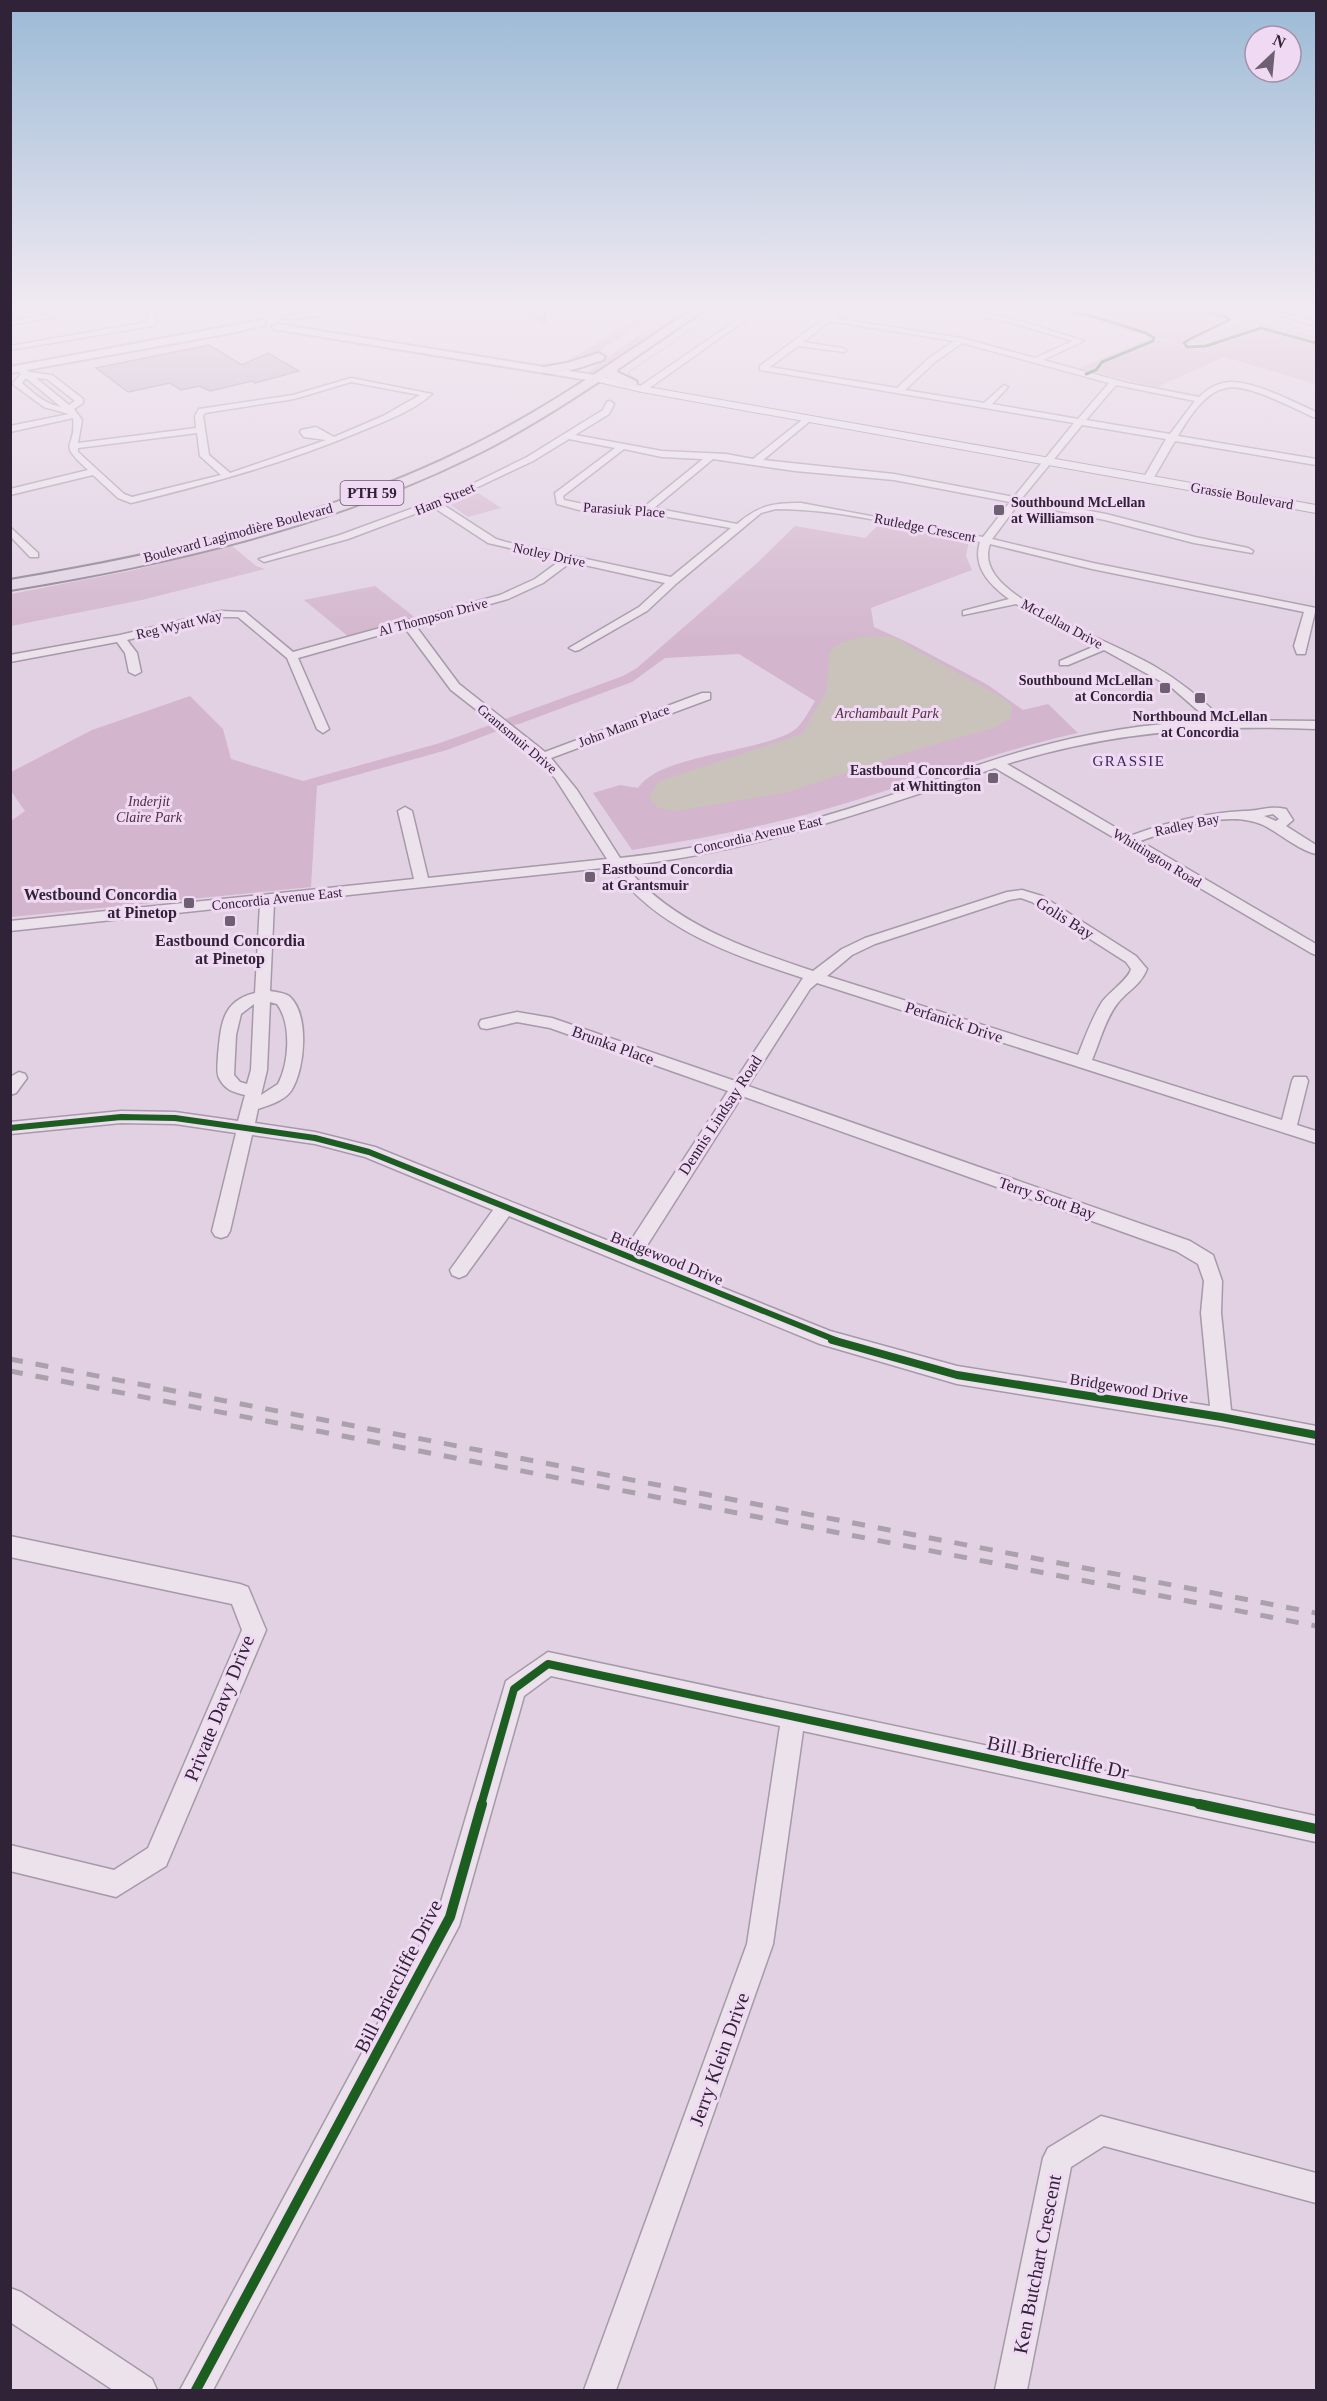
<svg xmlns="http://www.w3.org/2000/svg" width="1327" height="2401" font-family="'Times New Roman',serif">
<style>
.green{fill:#d3b6cd}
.water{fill:#c9c3bb}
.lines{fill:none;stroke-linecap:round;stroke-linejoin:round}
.stream{stroke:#c9c3bb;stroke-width:2}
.building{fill:#c1b2c7;stroke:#9e90a3;stroke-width:1.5}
.minor-casing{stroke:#a699a9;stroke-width:3}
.tertiary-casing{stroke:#a699a9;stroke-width:4}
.secondary-casing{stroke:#958a98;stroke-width:2}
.primary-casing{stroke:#8b808e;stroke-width:4}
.minor{fill:#ebe2ec;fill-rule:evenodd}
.tertiary{fill:#ebe2ec;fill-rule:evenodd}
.secondary{fill:#ebe2ec;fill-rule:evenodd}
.primary{fill:#e1d4e3;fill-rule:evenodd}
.rail{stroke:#aaa1ac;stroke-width:5;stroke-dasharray:13 13;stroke-linecap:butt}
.cycleway-far3-casing{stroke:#f0d9f2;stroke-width:4.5}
.cycleway-far2-casing{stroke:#f0d9f2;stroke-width:10}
.cycleway-far1-casing{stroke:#f0d9f2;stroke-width:11}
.cycleway-casing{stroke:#f0d9f2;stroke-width:14}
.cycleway-far3{stroke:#1b5e20;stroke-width:3}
.cycleway-far2{stroke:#1b5e20;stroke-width:6}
.cycleway-far1{stroke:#1b5e20;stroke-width:8}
.cycleway{stroke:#1b5e20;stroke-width:10}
.poi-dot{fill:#6e5f73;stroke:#f0d9f2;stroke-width:2}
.labels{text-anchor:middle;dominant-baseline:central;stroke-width:6;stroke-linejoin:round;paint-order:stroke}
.far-street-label{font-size:14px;fill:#302237;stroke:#f0d9f2}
.far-poi-label{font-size:14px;font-weight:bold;fill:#302237;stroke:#f0d9f2;text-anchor:start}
.far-park-label{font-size:14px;font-style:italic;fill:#512b40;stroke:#f0d9f2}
.shield{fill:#f0d9f2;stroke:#6a596f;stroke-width:1.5}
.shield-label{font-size:15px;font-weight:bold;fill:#302237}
.far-neighbourhood-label{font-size:15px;letter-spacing:1.5px;fill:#3d265f;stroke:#f0d9f2}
.poi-label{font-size:16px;font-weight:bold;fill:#302237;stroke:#f0d9f2;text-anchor:end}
.street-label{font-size:16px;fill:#302237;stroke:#f0d9f2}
.near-street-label{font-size:20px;fill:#302237;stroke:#f0d9f2}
</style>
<rect width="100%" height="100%" fill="#e1d1e3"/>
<g class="green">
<path d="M654,307h18l-88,53 -21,4z"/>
<path d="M683,307h17l-102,65 -12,1 55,-39z"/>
<path d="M1040,307h167l35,10 -51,26 6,3 65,-25 54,15v48l-92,-27 -56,25 -10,6 -78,-20 70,-30 68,17z"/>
<path d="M478,493l23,15 -33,9 -17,-12z"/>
<path d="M880,523l89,18 -3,15 6,14 -101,38 3,19 35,16 79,42 35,25 25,-6 30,29c-78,17 -152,46 -228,69 -72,22 -144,36 -218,48l-39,-57 27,-8 18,3c22,-34 119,-35 155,-57 9,-6 16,-20 22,-30l-76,-47 -74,4 -33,24 -113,42 -6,1 -8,-6 118,-43 14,-8 119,-104 39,-38 70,12z"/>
<path d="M232,546l24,20 9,3 -123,31 -131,26v-32l123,-24z"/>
<path d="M375,586l42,33 -68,18 -45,-37z"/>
<path d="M190,696l33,33 8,30 72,22 137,-38 53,-19 7,6 -53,20 -130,36 -6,101 -300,30v-96l14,-10 -14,-20v-19l81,-42z"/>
</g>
<path class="water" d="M891,636l110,61 11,8 -2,14 -17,9 -78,22 -131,43 -107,18 -19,-3 -9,-11 10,-16 143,-47 24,-42 4,-41 10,-8 20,-6z"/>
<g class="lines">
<g class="stream">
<path d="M1222,307l94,26"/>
<path d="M1194,344l64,-26"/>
<path d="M638,380l-9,-5v-3l96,-65"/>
</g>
</g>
<g class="building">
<path d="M516,307h28l2,17z"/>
<path d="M209,345l33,20 26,-12 31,18 -44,12 -3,-2 -42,10 -11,-5 -18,4 -11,-7 -42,9 -32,-24z"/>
</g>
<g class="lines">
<g class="minor-casing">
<g id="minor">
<path d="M90,307h18l-98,18v-4z"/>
<path d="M148,307h8v16l-4,3 -142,24v-4l138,-24z"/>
<path d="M267,307h8v2l-4,2z"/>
<path d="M350,307h17l-43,9 -41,3 -4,-2z"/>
<path d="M756,307h8l-119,84h-6v-4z"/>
<path d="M839,307h8l-13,11 127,20 74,20 38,-17 -64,-19 -72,-15h16l57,11 74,23 -41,19 84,23 72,14c7,-6 14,-12 24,-14 24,-6 71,19 93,29v5h-3c-20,-9 -66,-34 -87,-29 -22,4 -38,31 -48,48l138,23v6l-141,-24 -22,38 -5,3 -5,-3 23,-40 -84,-14 -60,73 84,16 89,23 53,11 5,3 -1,2 -58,-10 -89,-23 -86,-17 -27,36 101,24 223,45 -11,46h-8l-3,-8 10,-34 -212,-43 -102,-25c-4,11 -2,21 5,31 26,36 118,67 159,91 26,15 48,33 69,54l93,1v8c-105,-5 -208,3 -309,35l123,72c37,-14 75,-23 114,-25 17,0 25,-6 42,-2l7,11 -7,6 30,19v9c-18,-4 -36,-21 -53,-29 -36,-16 -88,4 -123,16l176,103v11l-5,-2 -316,-185c-120,41 -242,84 -370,98 48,58 119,82 188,105l29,-22 23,-11 142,-46 15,-2 20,6 94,60 11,13c-6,16 -20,22 -30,35 -12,16 -17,37 -25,56l190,60 10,-39 2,-4h12l2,4 -11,44 19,6v12l-499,-160 -7,6 -62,97 442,155 23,14 9,26 -1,32 10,97 85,16v18l-95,-18 -264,-42 -137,-40 -311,-128 -43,59 -7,3 -7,-3 -2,-5 43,-60 -128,-53 -50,-13 -63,-9 -22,96 -3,5 -6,2 -6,-2 -3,-5 24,-98 -61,-9 -54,-1 -111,11v-12l111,-11 54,1 63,9 7,-26c-12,-3 -20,-5 -26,-17 -3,-6 -1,-16 -1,-23 3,-29 3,-54 37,-62l5,-89 -250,27v-10l404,-42 -16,-68 7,-4 7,4 16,67 179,-19 -52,-81 -36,-35 -68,-53 -46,-62 -107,30 31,71 -6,4 -6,-4 -30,-71 -49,-41h-17l-94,23 10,13 4,19 -6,3 -6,-3 -4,-19 -8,-11 -107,20v-7l110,-20 101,-24 24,1 48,40 207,-57 35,-16 26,-19 -73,-17 -55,-36 -85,32 -84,23 -5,-3 81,-24 114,-42 73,-36 76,-47 4,-8 3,-1 4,3 -5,10 -34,21 87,16 64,3 27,5 54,-43 3,1v4l-47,39 131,14 120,23 60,-74 -314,-53v-4zM830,321l124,20 -25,17 -32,30 -127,-21 28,-21 47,6 1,-2 -4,-2 -39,-6zM962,343l147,40 -31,36 -86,-15 16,-17 -4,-2 -20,18 -79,-13 30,-28zM1116,385l10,2 69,14 -25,33 -84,-14zM569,439l46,9 -60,45 2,11 22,6 72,4 80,14 -60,49 -165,-35 -10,-3 -54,-35 91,-43zM624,449l38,8 41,2 -59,48 -56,-2 -24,-5 -1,-4zM713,459l82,12 99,9 116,22 -27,35 -182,-34c-29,0 -41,2 -64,21l-83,-16zM776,509c69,0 138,20 204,33 -8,25 10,43 29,57l-46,12v4l53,-11 79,42 -35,15v4h8l36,-15 67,37 39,34c-62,2 -124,12 -183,29 -51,14 -100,34 -151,50 -82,27 -170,49 -256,58l-43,-68 -26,-32 159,-59v-6h-8l-157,59 -86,-68 -44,-59 93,-26 35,-16 28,-21 94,21 -26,24 -70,41 6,3 4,-1 68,-39 30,-28 84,-70zM1273,814l6,5 -3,2 -12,-5zM612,867c45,63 121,88 191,111l-68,103 -183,-63 -35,-6 -36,8 -2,4 2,4 6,1 30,-7 33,6 178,63 -102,157 -251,-101 -60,-15 -60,-9 3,-14c11,-4 26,-8 33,-18 14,-21 19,-77 -2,-95 -5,-3 -13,-4 -19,-5l4,-88zM1021,898l11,4 94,60 5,7c-3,11 -21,22 -29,33 -10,16 -17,35 -24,53l-251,-79 25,-21 23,-11 134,-44zM270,1002l7,2c15,20 12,59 1,80l-17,11 6,-25zM254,1004l-3,66 -4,14 -7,-2 -6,-7 2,-40 5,-21zM742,1096l434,155 22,13 6,17 -3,32 9,93 -253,-40 -127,-35 -189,-76z"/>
<path d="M1251,307h12l53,15v4z"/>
<path d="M16,366h6l7,6 23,3 31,24v4l-9,6 8,11 -4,23 118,-15 -1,-12 4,-7 94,-14 58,-17 81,16c-20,18 -49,28 -73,38 -74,31 -150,52 -228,71l-13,-5 -25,-23 -83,20v-6l78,-19c-33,-30 -11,-19 -15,-52l-63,14v-6l59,-12 -25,-7 -30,-22 -1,-2 8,-9 -6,-6zM26,378l35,29c-16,-3 -28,-14 -39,-24zM36,378l11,1 28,22 -6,4zM351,382l69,13 -37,21 -49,21 -18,-10 -15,3 -1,2 4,5 22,3 -96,33 -21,-18 -6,-39 2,-3 89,-14zM197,433l3,23 21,19 -89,22 -8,-3 -46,-42v-4z"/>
<path d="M10,527l28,26v4h-8l-20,-21z"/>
<path d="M19,1072l6,2 2,4 -11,15 -6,2v-18z"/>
<path d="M10,1536l230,48 8,3 18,43 -100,236 -50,31 -106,-26v-26l104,25 34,-22 94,-218 -10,-26 -222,-47z"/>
<path d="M548,1652l768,164v26l-513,-111 -30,213 -157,446h-32l163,-446 33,-218 -229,-50 -27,20 -65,230 -246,464h-33l258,-478 68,-231z"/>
<path d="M1101,2116l215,57v30l-212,-57 -33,21 -44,223h-32l48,-232 5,-10z"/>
<path d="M10,2288l11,4 131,87 5,11h-44l-103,-68z"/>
</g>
</g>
<g class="tertiary-casing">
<g id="tertiary">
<path d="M262,320l3,1v4l-34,8 -221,40v-6z"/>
<path d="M277,324l317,51 5,3 -5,3 -320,-52 -2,-2z"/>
</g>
</g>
<g class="secondary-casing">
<path id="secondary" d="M594,375l48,11 674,119v8l-674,-121 -52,-12v-4z"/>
</g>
<g class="primary-casing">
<g id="primary">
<path d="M696,307h13l-91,62 -1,3 19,9 1,3 -1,3h-10l-20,-10c-44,29 -89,58 -137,81 -144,70 -301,106 -459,132v-10c154,-26 308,-60 449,-128 84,-40 159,-94 237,-145z"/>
<path d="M599,353l6,4 -2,3c-14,4 -51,20 -62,10l2,-3 24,-4z"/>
</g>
</g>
<use href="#minor" class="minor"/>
<use href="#tertiary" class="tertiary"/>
<use href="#secondary" class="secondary"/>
<use href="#primary" class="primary"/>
<g class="rail">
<path d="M10,1359l1306,254"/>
<path d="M10,1371l1306,255"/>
</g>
<g class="cycleway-far3-casing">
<g id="cycleway-far3">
<path d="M1048,307l44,9 54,17 8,5 -1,3 -51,21 -6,8 -10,4"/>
<path d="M1191,307l35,10 3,3 -41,20 -4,3 3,4 19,-1 55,-18 55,15"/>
</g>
</g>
<g class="cycleway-far2-casing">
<path id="cycleway-far2" d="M10,1128l111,-11 54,1 140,20 54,14 469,189"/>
</g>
<g class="cycleway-far1-casing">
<g id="cycleway-far1">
<path d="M832,1340l125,35 264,42 95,18"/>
<path d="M481,1805l33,-116 34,-25 658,141"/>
</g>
</g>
<g class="cycleway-casing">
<g id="cycleway">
<path d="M1199,1804l117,25"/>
<path d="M196,2390l254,-473 32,-113"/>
</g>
</g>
<use href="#cycleway-far3" class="cycleway-far3"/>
<use href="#cycleway-far2" class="cycleway-far2"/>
<use href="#cycleway-far1" class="cycleway-far1"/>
<use href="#cycleway" class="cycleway"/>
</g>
<linearGradient id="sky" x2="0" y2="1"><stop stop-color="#9bbad6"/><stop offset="0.48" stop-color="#f2eaf2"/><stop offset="1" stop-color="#f2eaf2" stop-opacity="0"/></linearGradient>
<rect width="1327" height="643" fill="url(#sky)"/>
<g class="poi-dot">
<rect x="993" y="504" width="12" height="12" rx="3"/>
<rect x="1159" y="682" width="12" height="12" rx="3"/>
<rect x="1194" y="692" width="12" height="12" rx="3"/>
<rect x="987" y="772" width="12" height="12" rx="3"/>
<rect x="584" y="871" width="12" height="12" rx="3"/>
<rect x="183" y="897" width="12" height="12" rx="3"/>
<rect x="224" y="915" width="12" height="12" rx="3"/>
</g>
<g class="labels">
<g class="far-street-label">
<text transform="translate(1242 496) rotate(10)">Grassie Boulevard</text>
<text transform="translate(445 499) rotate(-23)">Ham Street</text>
<text transform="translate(624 510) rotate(4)">Parasiuk Place</text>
<text transform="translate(925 528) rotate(11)">Rutledge Crescent</text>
<text transform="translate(238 533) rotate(-15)">Boulevard Lagimodière Boulevard</text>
<text transform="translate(549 555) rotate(12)">Notley Drive</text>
<text transform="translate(433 617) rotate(-15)">Al Thompson Drive</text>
<text transform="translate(1062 624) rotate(28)">McLellan Drive</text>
<text transform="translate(179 625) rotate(-13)">Reg Wyatt Way</text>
<text transform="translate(624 726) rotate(-21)">John Mann Place</text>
<text transform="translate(517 739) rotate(40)">Grantsmuir Drive</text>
<text transform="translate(1187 825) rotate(-12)">Radley Bay</text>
<text transform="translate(758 835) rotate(-13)">Concordia Avenue East</text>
<text transform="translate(1157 858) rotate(31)">Whittington Road</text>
<text transform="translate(277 899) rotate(-6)">Concordia Avenue East</text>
</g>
<g class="far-poi-label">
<text x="1011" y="502">Southbound McLellan<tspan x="1011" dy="16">at Williamson</tspan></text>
<text x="1153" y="680" text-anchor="end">Southbound McLellan<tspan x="1153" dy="16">at Concordia</tspan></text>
<text x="1200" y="716" text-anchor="middle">Northbound McLellan<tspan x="1200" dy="16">at Concordia</tspan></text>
<text x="981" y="770" text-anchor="end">Eastbound Concordia<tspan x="981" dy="16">at Whittington</tspan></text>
<text x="602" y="869">Eastbound Concordia<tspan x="602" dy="16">at Grantsmuir</tspan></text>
</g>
<g class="far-park-label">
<text x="887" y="713">Archambault Park</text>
<text x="149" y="801">Inderjit<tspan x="149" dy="16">Claire Park</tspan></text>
</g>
<rect class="shield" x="340.5" y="481" width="63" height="24" rx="4.5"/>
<g class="shield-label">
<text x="372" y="493">PTH 59</text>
</g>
<g class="far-neighbourhood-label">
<text x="1129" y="761">GRASSIE</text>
</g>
<g class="poi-label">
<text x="177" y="894">Westbound Concordia<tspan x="177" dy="18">at Pinetop</tspan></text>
<text x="230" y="940" text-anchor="middle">Eastbound Concordia<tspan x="230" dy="18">at Pinetop</tspan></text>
</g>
<g class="street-label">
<text transform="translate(1065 918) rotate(32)">Golis Bay</text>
<text transform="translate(954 1022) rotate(18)">Perfanick Drive</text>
<text transform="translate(613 1045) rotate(20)">Brunka Place</text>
<text transform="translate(720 1115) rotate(-57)">Dennis Lindsay Road</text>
<text transform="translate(1047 1198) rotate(19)">Terry Scott Bay</text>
<text transform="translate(667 1258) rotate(22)">Bridgewood Drive</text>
<text transform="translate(1129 1388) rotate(9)">Bridgewood Drive</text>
</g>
<g class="near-street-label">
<text transform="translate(219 1708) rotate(-68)">Private Davy Drive</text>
<text transform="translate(1058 1757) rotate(12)">Bill Briercliffe Dr</text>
<text transform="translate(398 1976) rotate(-63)">Bill Briercliffe Drive</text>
<text transform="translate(719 2059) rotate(-70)">Jerry Klein Drive</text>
<text transform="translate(1037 2264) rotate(-79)">Ken Butchart Crescent</text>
</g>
</g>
<rect width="1327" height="2401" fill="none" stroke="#302237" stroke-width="24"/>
<g transform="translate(1273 54) rotate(26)"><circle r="28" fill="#f0d9f2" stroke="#a390a7" stroke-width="1.5"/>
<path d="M0-4.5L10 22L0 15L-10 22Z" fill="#6e5f73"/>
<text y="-9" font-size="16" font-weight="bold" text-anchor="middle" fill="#302237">N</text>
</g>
</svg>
